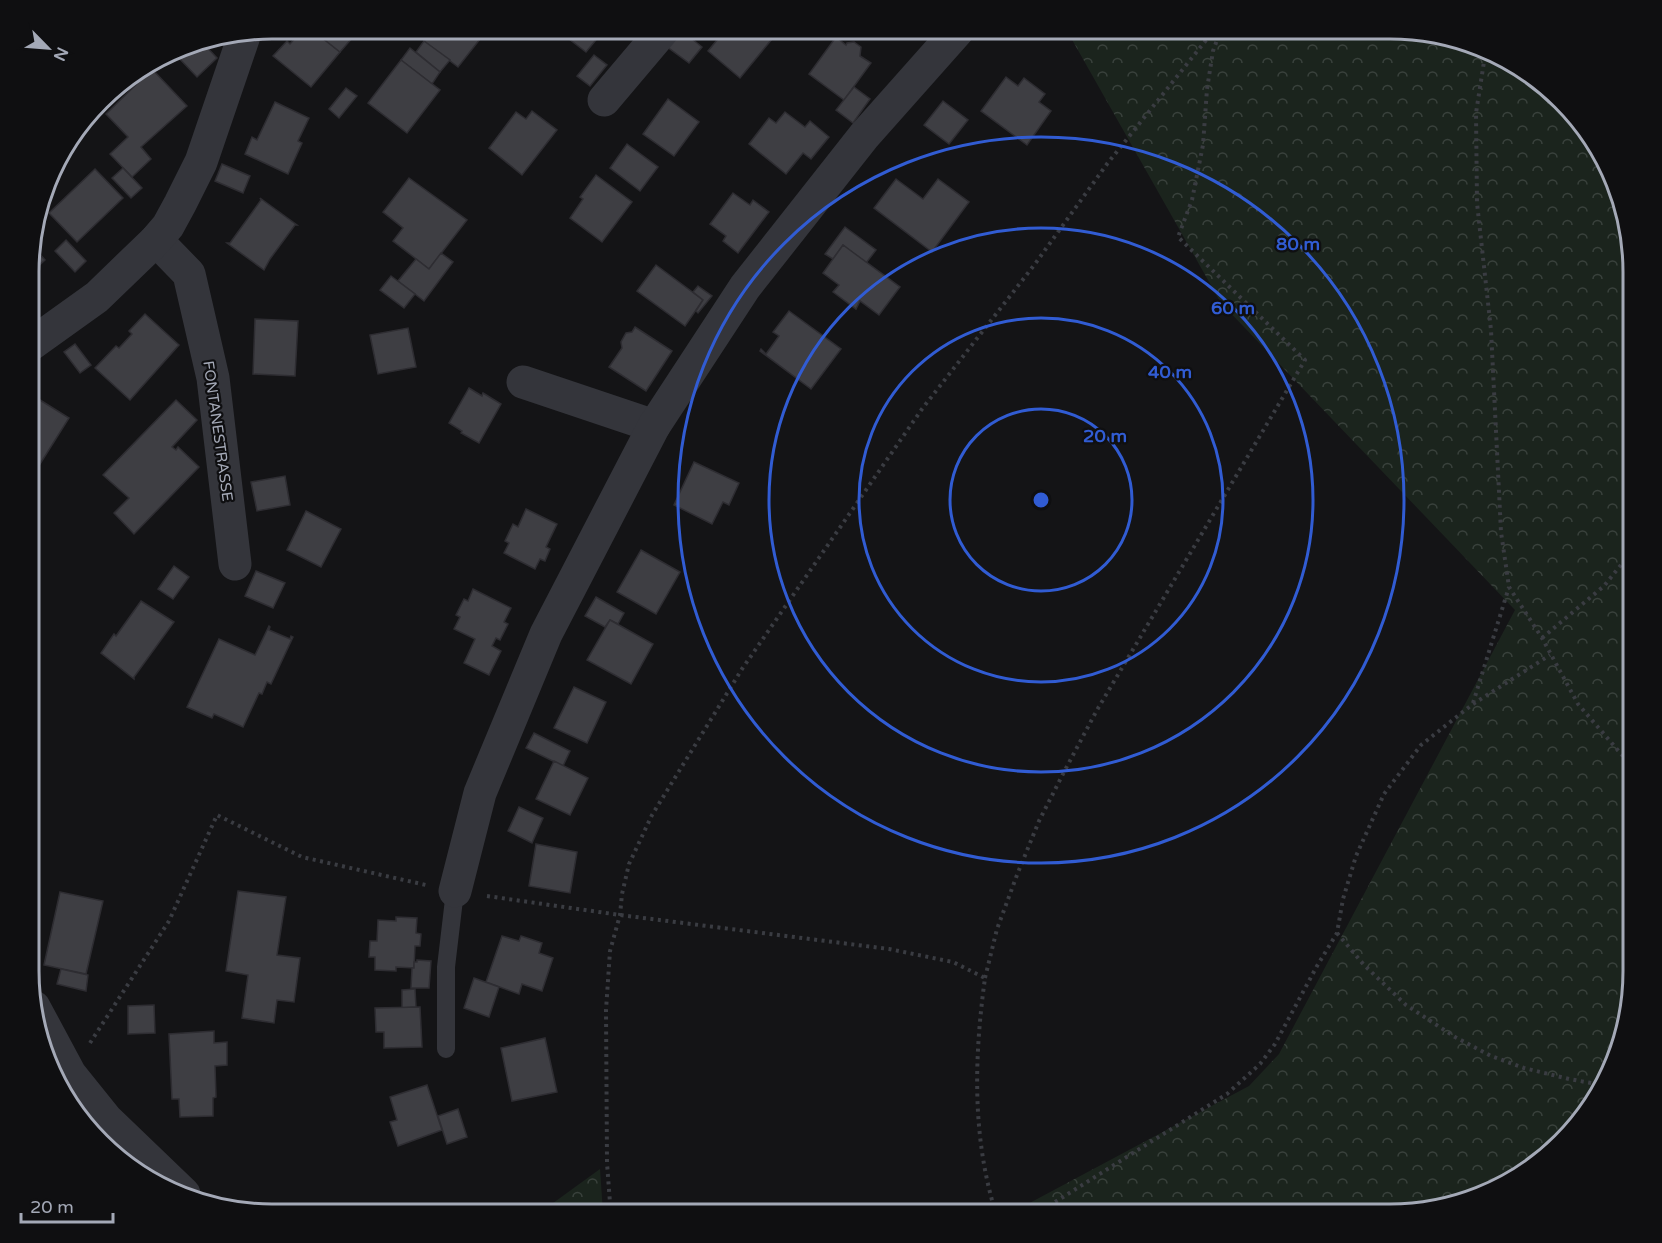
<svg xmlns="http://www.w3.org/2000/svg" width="1662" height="1243" font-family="'Varela Round',sans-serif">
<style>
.forest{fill:url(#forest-crowns)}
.building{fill:#3e3e43;stroke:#2e2d32;stroke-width:1.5}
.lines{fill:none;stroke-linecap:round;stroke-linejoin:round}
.path{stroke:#3a3c42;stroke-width:4;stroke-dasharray:3 4.5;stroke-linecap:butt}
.lane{stroke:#34353b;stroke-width:18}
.street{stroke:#34353b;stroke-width:33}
.ring{fill:none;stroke:#315cd3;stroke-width:3}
.labels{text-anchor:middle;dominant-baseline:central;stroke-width:4.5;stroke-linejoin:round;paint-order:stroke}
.street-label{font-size:15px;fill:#a4a9b7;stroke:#0f0f11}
.rim{fill:none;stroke:#a4a9b7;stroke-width:3}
.centre{fill:#315cd3;stroke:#0f0f11;stroke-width:3}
.ring-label{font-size:18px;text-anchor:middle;font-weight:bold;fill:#315cd3;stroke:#0f0f11;stroke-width:4.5;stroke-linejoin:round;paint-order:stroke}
</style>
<defs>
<pattern id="forest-crowns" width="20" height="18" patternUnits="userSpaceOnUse" patternTransform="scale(1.5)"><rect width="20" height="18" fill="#1b241d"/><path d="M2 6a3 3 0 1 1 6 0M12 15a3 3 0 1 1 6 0" fill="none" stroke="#39413c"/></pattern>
</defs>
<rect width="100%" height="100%" fill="#141416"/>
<g class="forest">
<path d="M1066,29h340l77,18 67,42 59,76 24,107v715l-18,77 -42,67 -76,59 -107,24h-381l240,-128 30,-32 236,-444 -294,-307z"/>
<path d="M600,1169l3,45h-65z"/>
</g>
<g class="building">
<path d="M303,29h8l29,23 -29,35 -38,-31 14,-15 3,3z"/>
<path d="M311,29h49l-20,23z"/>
<path d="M434,29h54l-30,38 -34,-26z"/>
<path d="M556,29h49l-19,23z"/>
<path d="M680,29l22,18 -13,16 -23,-17z"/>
<path d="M721,29h38l13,10 -32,39 -32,-27 9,-11 -3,-3z"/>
<path d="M836,37l10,8 1,-2 7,-1 7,5 -1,9 11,7 -27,37 -35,-26z"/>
<path d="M200,40l17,18 -20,19 -20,-21 13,-13z"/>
<path d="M424,41l26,19 -10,12 -24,-20z"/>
<path d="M410,48l30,24 -8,12 -31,-24z"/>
<path d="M594,55l13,10 -17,21 -13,-10z"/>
<path d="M401,60l39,30 -33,43 -39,-30z"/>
<path d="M152,69l35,37 -46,41 10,12 -19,18 -22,-23 18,-17 -22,-23z"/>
<path d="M1006,77l12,9 6,-8 21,16 -6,8 12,9 -24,34 -46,-34z"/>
<path d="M854,87l16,12 -17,24 -17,-13z"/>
<path d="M346,88l11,8 -18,22 -10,-9z"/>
<path d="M668,99l31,23 -25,34 -31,-22z"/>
<path d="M943,101l25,19 -19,24 -25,-19z"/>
<path d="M275,102l34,16 -11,23 4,2 -14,31 -43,-20 7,-17 5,3z"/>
<path d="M532,111l25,19 -35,45 -33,-27 27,-36 10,7z"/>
<path d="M785,112l20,15 5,-6 19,16 -18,22 -8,-6 -17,21 -37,-30 20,-26 7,5z"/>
<path d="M627,144l31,23 -18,24 -30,-23z"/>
<path d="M222,164l28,12 -7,17 -28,-12z"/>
<path d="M123,168l19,20 -11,10 -19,-20z"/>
<path d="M95,169l28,29 -46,44 -28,-29z"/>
<path d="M596,175l36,27 -30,40 -32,-24 13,-19 -3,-2z"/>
<path d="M409,178l58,42 -38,49 -36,-28 10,-13 -20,-16z"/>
<path d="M896,179l27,20 15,-20 31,23 -37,50 -58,-44z"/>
<path d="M733,193l17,12 3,-5 16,12 -31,41 -15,-12 3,-5 -16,-12z"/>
<path d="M260,198l37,27h-2l-25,34 -6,11 -37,-27h3l31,-43z"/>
<path d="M845,227l31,23 -10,13 -23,-18 -10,14 -8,-5z"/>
<path d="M66,240l20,21 -11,11 -20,-21z"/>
<path d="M31,244l14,16 -14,13z"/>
<path d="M843,245l57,42 -21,28 -19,-14 -4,8 -23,-17 6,-7 -16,-12z"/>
<path d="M441,253l12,9 -29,39 -26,-20 18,-22 13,10z"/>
<path d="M656,265l47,35 -18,26 -48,-35z"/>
<path d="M391,276l24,18 -11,14 -24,-18z"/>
<path d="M698,286l14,10 -14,17 -2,-2 7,-11 -10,-8z"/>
<path d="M789,311l52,38 -30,40 -51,-38 1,-2 5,5 13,-18 -6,-4z"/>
<path d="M145,314l34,31 -49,55 -35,-32 21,-22 3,2 13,-14 -3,-3z"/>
<path d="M255,319l43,2 -3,55 -42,-2z"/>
<path d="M635,327l37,24 -26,40 -37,-24 13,-19 -1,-6 5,-9 6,-1z"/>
<path d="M408,328l8,39 -38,7 -8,-39z"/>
<path d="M75,344l16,21 -11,8 -16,-21z"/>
<path d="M469,388l13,8 1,-3 18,11 -22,39 -18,-10 1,-2 -13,-8z"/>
<path d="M32,395l37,23 -34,54 -5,-3v-71z"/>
<path d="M176,400l21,20 -25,27 4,3 2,-3 21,20 -65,67 -20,-21 15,-15 -26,-23z"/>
<path d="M694,462l45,21 -10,22 -6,-3 -11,22 -38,-19z"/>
<path d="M285,476l5,29 -33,6 -6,-29z"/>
<path d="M526,509l31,15 -11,23 4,2 -5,12 -5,-2 -5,10 -31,-16 5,-10 -4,-2 8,-17 5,3z"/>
<path d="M306,511l35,18 -20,38 -34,-17z"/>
<path d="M641,550l39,22 -24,42 -39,-22z"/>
<path d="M174,566l15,11 -16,22 -15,-10z"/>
<path d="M256,571l29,12 -12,25 -28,-12z"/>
<path d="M473,589l38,19 -7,14 4,2 -8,16 -4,-2 -4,8 9,5 -12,24 -25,-12 11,-24 -21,-10 6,-12 -4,-2 8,-16 4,2z"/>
<path d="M596,597l28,16 -6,11 -8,-4 -5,7 -20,-11z"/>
<path d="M141,601l33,21 -40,55v2l-33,-26 13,-19 2,2z"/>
<path d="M610,620l43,24 -22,40 -44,-24z"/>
<path d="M269,626l1,1 -1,3 21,9 1,-3 2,1 -22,47 -4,-2 -5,12 -3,-1 -16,34 -29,-13 -2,4 -25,-11 32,-68 36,16z"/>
<path d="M574,687l32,15 -19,41 -33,-15z"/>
<path d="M534,733l36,18 -7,15 -37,-18z"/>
<path d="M554,761l34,17 -18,37 -34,-16z"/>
<path d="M30,774l9,2 -10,40z"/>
<path d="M519,807l24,11 -11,25 -24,-12z"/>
<path d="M536,844l41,8 -7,41 -41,-7z"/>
<path d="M238,891l48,6 -9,58 23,3 -6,44 -17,-2 -3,23 -32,-5 6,-43 -22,-4z"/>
<path d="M60,892l43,9 -17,73 -42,-9z"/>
<path d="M396,917l21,1 -1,15 5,1 -1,12h-5l-1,22 -18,-1v4l-21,-1v-13h-6l1,-16h7l1,-21 18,1z"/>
<path d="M502,936l17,5 2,-5 21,7 -3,10 14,5 -11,33 -20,-7 -3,10 -33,-12z"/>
<path d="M417,960l14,1 -2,27h-18l1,-20h2v-6h3z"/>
<path d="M61,969l27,6 -2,16 -29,-7z"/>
<path d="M474,978l25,9 -10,30 -25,-9z"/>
<path d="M415,989l1,18 -14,1v-18z"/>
<path d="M154,1005l1,28 -27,1v-28z"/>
<path d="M420,1007l2,40 -38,1v-16h-8l-1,-24z"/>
<path d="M214,1031v12l13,-1v23l-12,1 1,31 -3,1v18l-33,1 -1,-18h-7l-3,-65z"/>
<path d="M545,1038l12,54 -45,9 -11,-53z"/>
<path d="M427,1085l15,45 -44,16 -8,-24 7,-2 -7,-23z"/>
<path d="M458,1109l9,28 -20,7 -9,-28z"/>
</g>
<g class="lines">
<g class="path">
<path d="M1486,49l-10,64 1,90 14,127 10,202 8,55 33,51 36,66 44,51 11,6"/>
<path d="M1542,638l62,-52 29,-36"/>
<path d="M1473,703l36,-116"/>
<path d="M487,896l133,19 269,34 64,13 32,16c-11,80 -13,159 11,236"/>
<path d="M1337,933l27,32 42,40 49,32 36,19 33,12 45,11 33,6"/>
<path d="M985,978l12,-49 20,-54 22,-54 25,-49 33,-62 208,-350 -127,-123 14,-37 11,-55 4,-56 6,-38 8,-22"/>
<path d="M90,1043l79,-122 48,-106 85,42 124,28"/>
<path d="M613,1214l-3,-11 -3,-40 -1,-153 4,-59 10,-36 2,-21 7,-30 23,-49 90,-146 180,-260 113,-145 72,-100 108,-135"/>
<path d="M1036,1214l191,-120 33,-30 15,-20 42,-78 20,-33 6,-34 13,-43 28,-62 37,-49 52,-41 77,-49"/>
</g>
<path class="lane" d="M446,1049v-82l9,-76"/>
<g class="street">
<path d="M604,100l60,-71"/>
<path d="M156,240l33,34 24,104 22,186"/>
<path d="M30,345l67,-48 59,-57 12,-14 12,-22 21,-42 44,-129"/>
<path d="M523,382l131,44"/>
<path d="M455,891l25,-98 66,-159 108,-208 91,-139 119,-151 95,-107"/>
<path d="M34,1007l36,67 37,46 77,74 1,4"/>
</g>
</g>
<g class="ring">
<circle cx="1041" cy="500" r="91"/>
<circle cx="1041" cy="500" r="182"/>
<circle cx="1041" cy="500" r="272"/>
<circle cx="1041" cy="500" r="363"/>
</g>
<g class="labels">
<g class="street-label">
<text transform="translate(218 431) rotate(82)">FONTANESTRASSE</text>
</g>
</g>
<path d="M0 0H1662V1243H0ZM272 39H1390A233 233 0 0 1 1623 272V971A233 233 0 0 1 1390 1204H272A233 233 0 0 1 39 971V272A233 233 0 0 1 272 39Z" fill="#0f0f11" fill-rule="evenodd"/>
<path class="rim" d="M272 39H1390A233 233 0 0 1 1623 272V971A233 233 0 0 1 1390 1204H272A233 233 0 0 1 39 971V272A233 233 0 0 1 272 39Z"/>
<circle cx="1041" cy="500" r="9" class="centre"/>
<g class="ring-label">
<text x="1298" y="250">80 m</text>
<text x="1233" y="314">60 m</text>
<text x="1170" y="378">40 m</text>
<text x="1105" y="442">20 m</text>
</g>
<g transform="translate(48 48) rotate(115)" stroke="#0f0f11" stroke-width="4.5" paint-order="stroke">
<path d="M0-4.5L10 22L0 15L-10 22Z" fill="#a4a9b7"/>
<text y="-9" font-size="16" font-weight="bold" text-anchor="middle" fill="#a4a9b7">N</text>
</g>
<path d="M21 1213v9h92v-9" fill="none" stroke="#a4a9b7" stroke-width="3"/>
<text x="30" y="1213" font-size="18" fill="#a4a9b7" stroke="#0f0f11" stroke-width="4.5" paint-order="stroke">20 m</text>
</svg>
